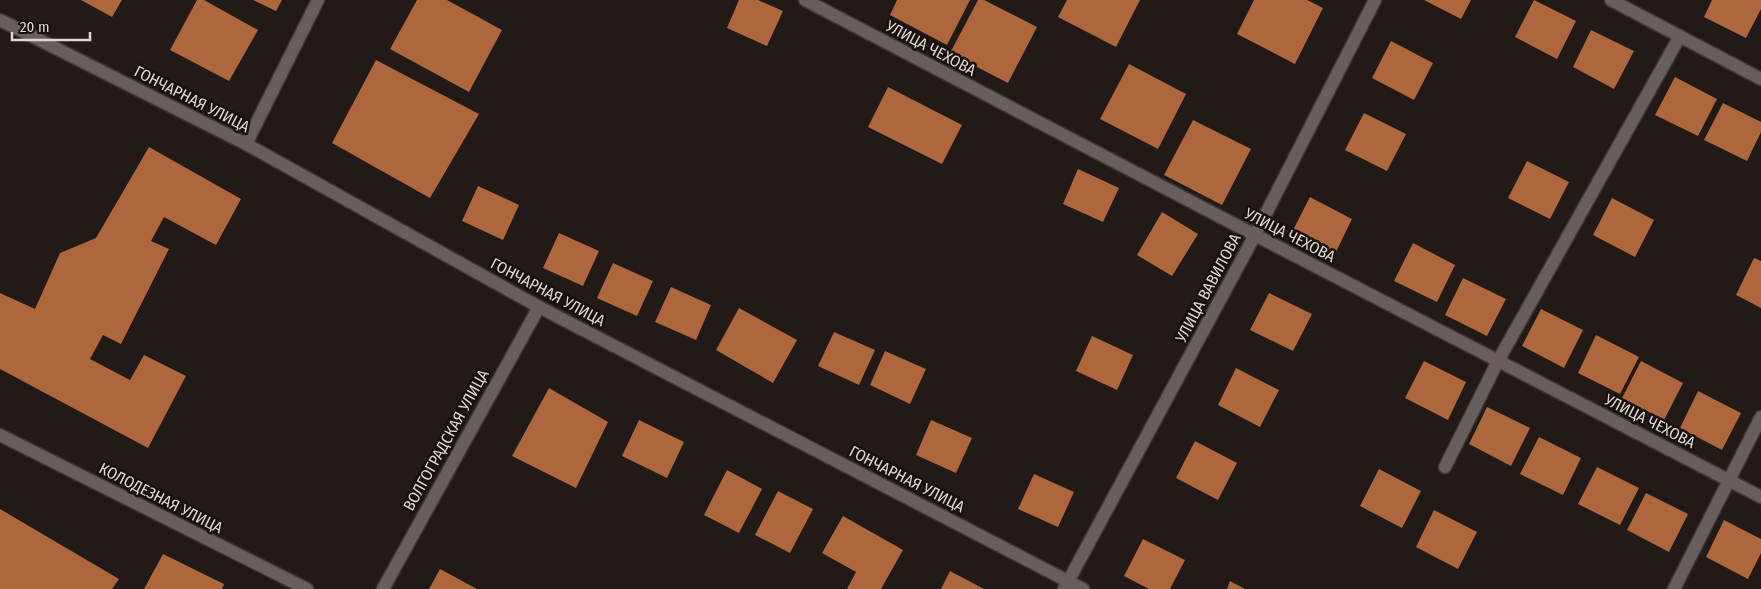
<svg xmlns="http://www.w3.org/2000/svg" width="1761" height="589" font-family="'Fira Sans Condensed',sans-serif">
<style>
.building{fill:#ae663c}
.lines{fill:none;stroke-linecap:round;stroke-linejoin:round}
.street-casing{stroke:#3d3836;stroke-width:15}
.secondary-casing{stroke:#3d3836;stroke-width:15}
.street{stroke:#685f5c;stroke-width:12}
.secondary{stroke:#685f5c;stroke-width:12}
.labels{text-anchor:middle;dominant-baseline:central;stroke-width:5;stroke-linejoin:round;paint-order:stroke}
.street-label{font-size:16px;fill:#ddd8d6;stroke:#18110e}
</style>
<rect width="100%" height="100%" fill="#211a17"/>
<g class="building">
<path d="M81,0h41l-10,17z"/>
<path d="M197,0h7l54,30 -29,51 -59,-31z"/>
<path d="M253,0h29l-6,11z"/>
<path d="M417,0h30l55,30 -33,62 -79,-43z"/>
<path d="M739,0h19l25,11 -16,35 -40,-18z"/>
<path d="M897,0h73l-23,45 -57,-30z"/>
<path d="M978,0h6l53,27 -29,56 -58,-30z"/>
<path d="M1067,0h73l-24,47 -58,-30z"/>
<path d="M1254,0h53l16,8 -28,56 -58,-30z"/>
<path d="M1424,0h47l-10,19z"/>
<path d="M1534,0l42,21 -19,38 -42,-22z"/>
<path d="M1712,0h49v9l-15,29 -42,-21z"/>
<path d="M1591,30l43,21 -20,38 -41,-22z"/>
<path d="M1391,41l42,22 -19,37 -42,-22z"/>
<path d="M376,60l103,54 -49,84 -98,-55z"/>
<path d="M1129,64l57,30 -28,55 -58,-30z"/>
<path d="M1675,77l42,22 -19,37 -43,-21z"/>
<path d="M888,87l74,38 -20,39 -74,-37z"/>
<path d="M1723,103l38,19v10l-14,29 -43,-21z"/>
<path d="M1364,113l42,21 -19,37 -42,-21z"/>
<path d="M1193,120l58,29 -29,56 -58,-30z"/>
<path d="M149,147l92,52 -25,46 -52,-28 -13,24 18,8 -48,95 -18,-9 -13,24 40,21 14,-25 42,21 -38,72 -148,-79v-76l35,16 25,-56 36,-15z"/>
<path d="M1527,161l42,21 -19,37 -42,-21z"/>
<path d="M1078,169l41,19 -16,34 -40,-18z"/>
<path d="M478,186l41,19 -16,35 -41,-19z"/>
<path d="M1310,197l42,22 -18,37 -43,-22z"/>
<path d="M1612,198l42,22 -19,37 -42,-22z"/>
<path d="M1162,212l36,22 -26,42 -35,-21z"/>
<path d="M559,233l40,18 -16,35 -40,-18z"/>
<path d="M1413,243l42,22 -18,37 -43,-21z"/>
<path d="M1754,258l7,3v47l-25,-13z"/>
<path d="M613,263l40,18 -16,35 -40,-18z"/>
<path d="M1463,278l43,21 -19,37 -42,-21z"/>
<path d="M671,287l40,18 -15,35 -41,-18z"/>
<path d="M1269,293l43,21 -19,37 -43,-21z"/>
<path d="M739,308l58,32 -24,43 -57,-33z"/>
<path d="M1541,309l42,21 -19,38 -42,-22z"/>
<path d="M834,332l41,18 -16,35 -41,-19z"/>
<path d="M1596,335l43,22 -19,37 -42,-21z"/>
<path d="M1092,336l41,19 -16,35 -41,-19z"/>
<path d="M885,351l41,18 -16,35 -40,-19z"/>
<path d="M1424,361l42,21 -18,38 -43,-22z"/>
<path d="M1641,361l42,22 -19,37 -42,-22z"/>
<path d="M1236,368l43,22 -19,37 -42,-22z"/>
<path d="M549,388l59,34 -32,66 -64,-32z"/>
<path d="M1698,391l43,22 -19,37 -42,-22z"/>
<path d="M1487,407l43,21 -19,38 -42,-22z"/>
<path d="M639,420l45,22 -17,36 -45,-22z"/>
<path d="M931,420l41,18 -16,35 -40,-18z"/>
<path d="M1539,437l42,21 -18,37 -43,-21z"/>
<path d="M1195,441l42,22 -19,37 -42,-22z"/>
<path d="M1597,467l42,21 -19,37 -42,-21z"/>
<path d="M1379,469l42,22 -19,37 -42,-22z"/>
<path d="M727,470l35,19 -23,44 -35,-18z"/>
<path d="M1034,474l40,18 -16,35 -40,-18z"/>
<path d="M778,491l35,18 -23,44 -35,-18z"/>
<path d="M1646,493l42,21 -19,38 -42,-22z"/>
<path d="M0,509l119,70 -7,10h-112z"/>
<path d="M1434,510l43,22 -19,37 -42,-22z"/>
<path d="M843,516l60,34 -22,39h-34l9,-17 -34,-19z"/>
<path d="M1724,520l37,19v14l-13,26 -42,-22z"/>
<path d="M1143,539l42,21 -15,29h-21l-25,-13z"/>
<path d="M163,554l61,30 -2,5h-78z"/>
<path d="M440,569l37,20h-48z"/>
<path d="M950,571l34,18h-43z"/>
<path d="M1230,581l15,8h-18z"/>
</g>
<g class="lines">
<g class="street-casing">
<g id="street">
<path d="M805,0l450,235 506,262"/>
<path d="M1611,0l150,79"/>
<path d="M246,144l72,-144"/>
<path d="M0,435l307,154"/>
<path d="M1445,467l53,-106 182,-325"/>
<path d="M383,589l156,-282"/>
<path d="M1674,589l87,-172"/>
</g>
</g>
<g class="secondary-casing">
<g id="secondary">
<path d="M0,20l246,124 293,163 544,282"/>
<path d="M1064,589l191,-354 120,-235"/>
</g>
</g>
<use href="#street" class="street"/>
<use href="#secondary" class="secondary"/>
</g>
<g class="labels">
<g class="street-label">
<text transform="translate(931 48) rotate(28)">УЛИЦА ЧЕХОВА</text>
<text transform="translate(192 99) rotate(27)">ГОНЧАРНАЯ УЛИЦА</text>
<text transform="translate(1290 235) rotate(27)">УЛИЦА ЧЕХОВА</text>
<text transform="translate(1208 288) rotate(-62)">УЛИЦА ВАВИЛОВА</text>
<text transform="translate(548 292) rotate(28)">ГОНЧАРНАЯ УЛИЦА</text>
<text transform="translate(1650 421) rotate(27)">УЛИЦА ЧЕХОВА</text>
<text transform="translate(446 440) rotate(-61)">ВОЛГОГРАДСКАЯ УЛИЦА</text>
<text transform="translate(907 479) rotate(27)">ГОНЧАРНАЯ УЛИЦА</text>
<text transform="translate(161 498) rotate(27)">КОЛОДЕЗНАЯ УЛИЦА</text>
</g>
</g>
<path d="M12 32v8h78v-8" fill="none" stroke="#ddd8d6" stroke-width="2.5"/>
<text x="20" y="32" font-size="15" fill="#ddd8d6" stroke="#18110e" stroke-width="4" paint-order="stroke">20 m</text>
</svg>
